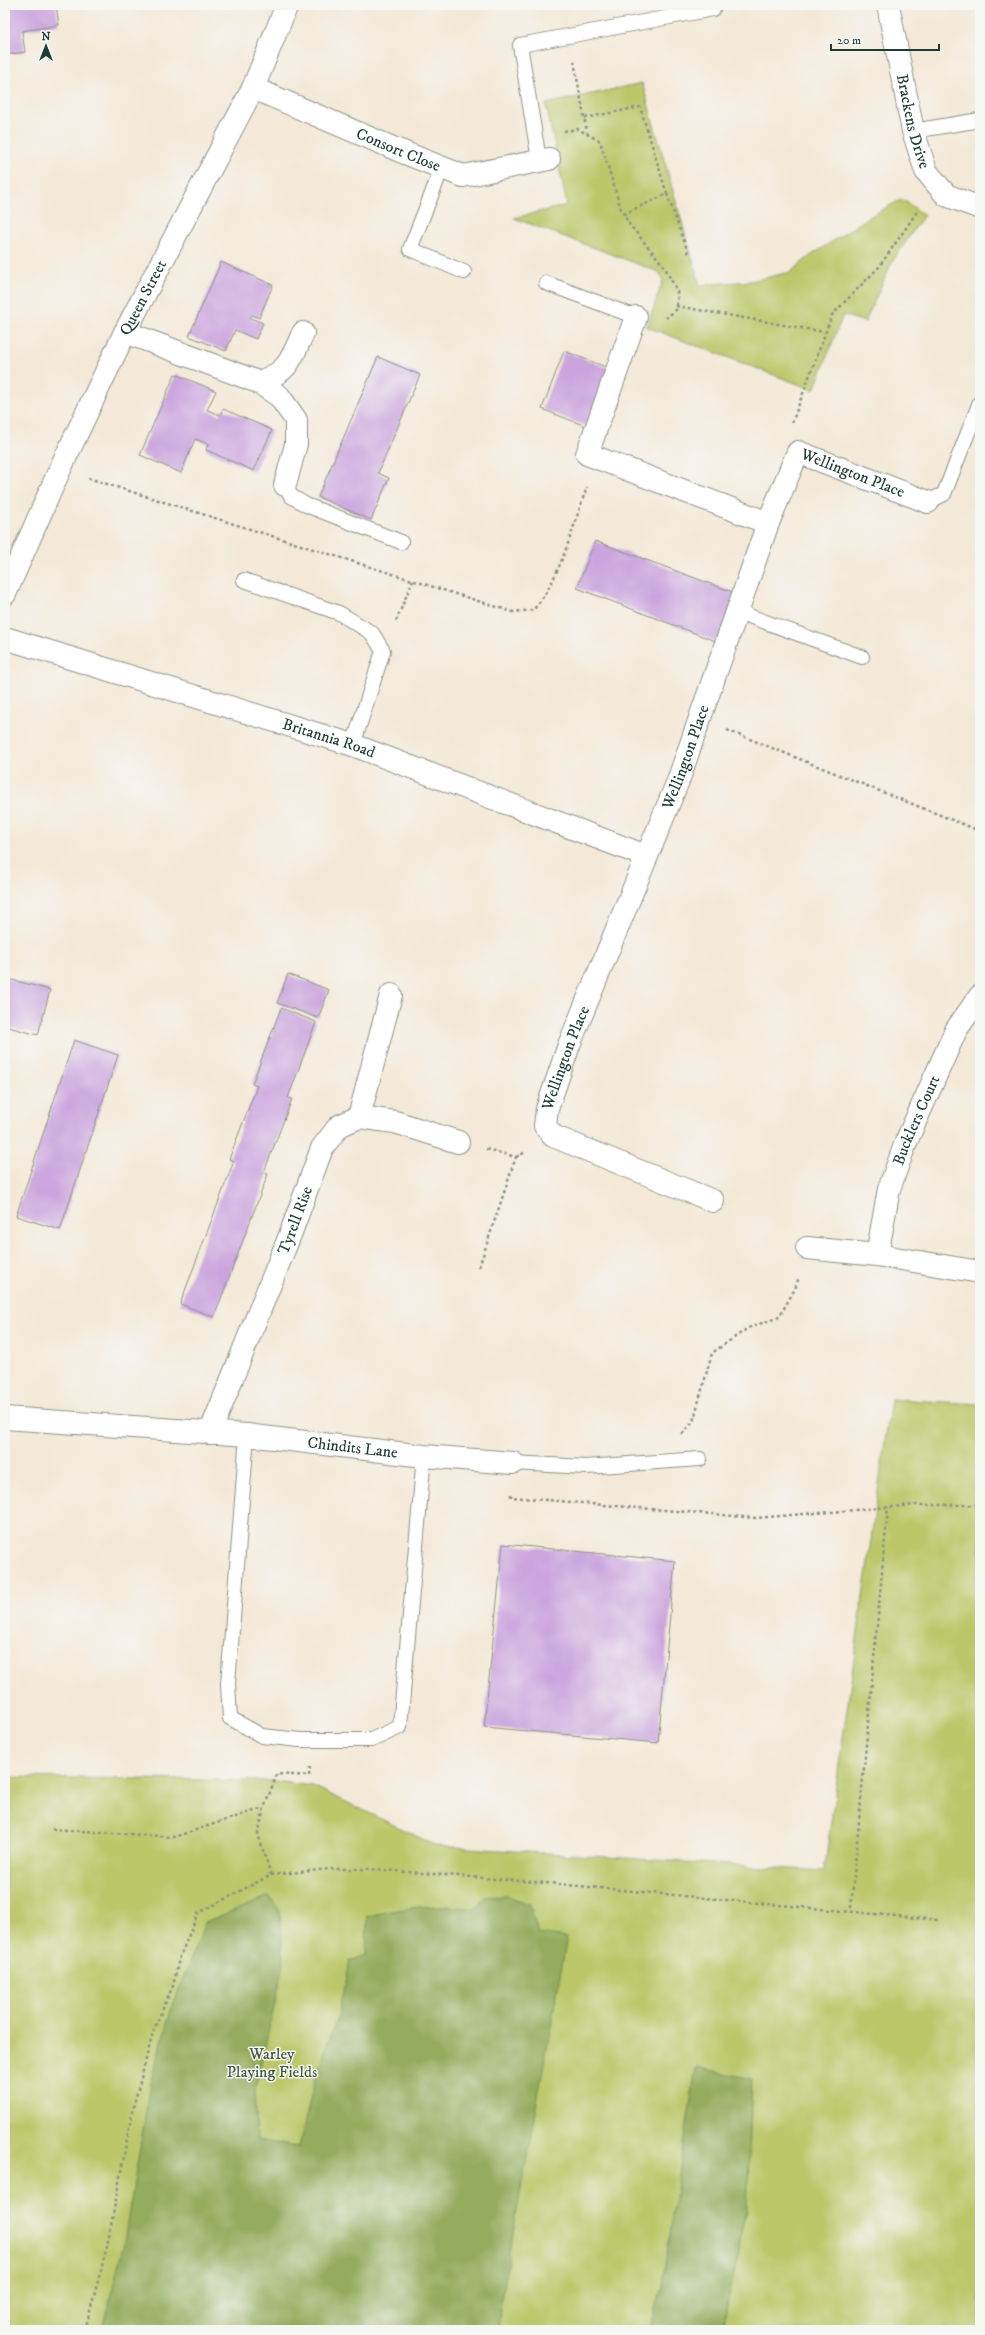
<svg xmlns="http://www.w3.org/2000/svg" width="985" height="2335" font-family="'IM FELL DW Pica',serif">
<style>
.green{fill:#bbc769;stroke:#6d824e}
.forest{fill:#94ac5d;stroke:#5a7448}
.building{fill:#cba4de}
.lines{fill:none;stroke-linecap:round;stroke-linejoin:round}
.lane-casing{stroke:#8a9386;stroke-width:16}
.street-casing{stroke:#8a9386;stroke-width:24}
.path{stroke:#8a9386;stroke-width:2.5;stroke-dasharray:3 3;stroke-linecap:butt}
.lane{stroke:#fff;stroke-width:14}
.street{stroke:#fff;stroke-width:22}
.labels{text-anchor:middle;dominant-baseline:central;stroke-width:3;stroke-linejoin:round;paint-order:stroke}
.street-label{font-size:16px;fill:#1f3d34;stroke:#f6f6f2}
.park-label{font-size:16px;fill:#3e593f;stroke:#f6f6f2}
</style>
<rect width="100%" height="100%" fill="#f6f6f2"/>
<filter id="ink" filterUnits="userSpaceOnUse"><feTurbulence type="fractalNoise" baseFrequency=".025" numOctaves="2"/><feDisplacementMap in="SourceGraphic" scale="8" xChannelSelector="R" yChannelSelector="G"/><feConvolveMatrix kernelMatrix="1 2 1 2 8 2 1 2 1" color-interpolation-filters="sRGB"/></filter>
<filter id="wash" filterUnits="userSpaceOnUse"><feTurbulence type="fractalNoise" baseFrequency=".012" numOctaves="4" result="noise"/><feDisplacementMap in="SourceGraphic" scale="16" xChannelSelector="R" yChannelSelector="G"/><feGaussianBlur stdDeviation="0.9" result="paint"/><feColorMatrix in="noise" values="0 0 0 0 0 0 0 0 0 0 0 0 0 0 0 0 0 1.4 0 .05"/><feComposite in="paint" operator="in"/></filter>
<g filter="url(#wash)">
<rect width="100%" height="100%" fill="#f4e9d8"/>
<g class="green">
<path d="M642,83l58,202 51,-4 40,-9 19,-16 61,-40 31,-17 22,16 -32,47 -27,60 -22,-7 -29,75 -167,-63 16,-47 -4,-8 -145,-54 53,-13 -21,-101z"/>
<path d="M891,1399l89,5v926h-975v-553l269,4 39,5 124,60 387,25z"/>
</g>
<g class="forest">
<path d="M269,1896l11,15 3,58 -28,120 2,51 42,7 16,-68 25,-69 10,-49 16,-6 1,-39c43,-9 65,-13 109,-7l9,-12 22,-1 23,8 8,30 29,4 -65,354 -4,38h-396l21,-83 29,-170 19,-67 34,-88z"/>
<path d="M696,2067l56,12 -5,131 -25,120h-73l12,-38z"/>
</g>
<g id="blocks">
<g class="building">
<path d="M5,5h51l3,20 -37,6 3,21 -20,3z"/>
<path d="M221,262l52,23 -14,33 -7,-3 -2,3 13,5 -7,16 -21,-9 -9,21 -37,-15z"/>
<path d="M564,351l47,18 -23,58 -46,-18z"/>
<path d="M378,357l42,18 -42,98 11,5 -18,42 -53,-23z"/>
<path d="M175,374l41,17 -9,19 13,5 3,-6 49,21 -18,41 -48,-21 2,-6 -13,-5 -14,34 -41,-18z"/>
<path d="M595,541l146,54 -18,49 -146,-56z"/>
<path d="M288,974l41,16 -11,28 -41,-15z"/>
<path d="M5,978l45,12 -12,45 -33,-9z"/>
<path d="M281,1008l35,14 -28,76 4,1 -28,73 4,2 -54,143 -34,-13 54,-143 -5,-2 28,-73 -5,-2z"/>
<path d="M74,1040l44,15 -58,175 -44,-14z"/>
<path d="M503,1544l172,17 -17,182 -174,-16z"/>
</g>
</g>
</g>
<g filter="url(#ink)">
<use href="#blocks" fill-opacity="0" stroke="#8a9386" stroke-width="1"/>
<g class="lines">
<g class="lane-casing">
<g id="lane">
<path d="M913,131l67,-11"/>
<path d="M539,160l-19,-115 193,-36"/>
<path d="M442,168l-32,81 54,23"/>
<path d="M546,283l90,34"/>
<path d="M285,485l6,11 15,9 95,37"/>
<path d="M928,502l16,-8 36,-92"/>
<path d="M244,580l95,33 33,20 11,18 -30,94"/>
<path d="M738,612l124,45"/>
<path d="M247,1435l-19,249 2,34 32,18 38,4h71l29,-13 24,-271"/>
<path d="M513,1463l73,4 114,-8"/>
</g>
</g>
<g class="street-casing">
<g id="street">
<path id="s1" d="M888,5l25,126 13,40 20,24 34,13"/>
<path id="s2" d="M253,88l147,63 63,25 86,-17"/>
<path d="M636,317l-49,137 181,69"/>
<path d="M125,332l133,50 21,14 17,24v24l-11,41"/>
<path d="M258,382c30,-9 33,-22 45,-49"/>
<path id="s3" d="M5,594l55,-125 65,-137 128,-244 34,-83"/>
<path id="s4" d="M5,638l348,107 293,111"/>
<path d="M359,1117l32,-122"/>
<path id="s5" d="M713,1201l-160,-65 -8,-10 2,-17 22,-64 109,-264 90,-258 30,-71 130,50"/>
<path d="M807,1248l70,7 103,17"/>
<path id="s6" d="M877,1255l12,-66 17,-47 50,-112 24,-34"/>
<path id="s7" d="M5,1418l242,17 177,21 89,7"/>
<path id="s8" d="M210,1433l80,-198 32,-87 17,-22 20,-9 36,5 63,20"/>
</g>
</g>
<g class="path">
<path d="M574,61l13,72"/>
<path d="M585,118l55,-11 27,87 -43,20"/>
<path d="M564,131l14,-2 22,12 21,68 8,15 35,42 11,21 3,8 -2,15 -10,8"/>
<path d="M667,194l22,61"/>
<path d="M676,306l148,26"/>
<path d="M792,423l40,-108 47,-48 40,-58"/>
<path d="M88,478l425,134 20,-2c27,-29 40,-85 54,-123"/>
<path d="M396,621l17,-41"/>
<path d="M727,730l253,101"/>
<path d="M516,1157l10,-5"/>
<path d="M479,1267l37,-110 -30,-8"/>
<path d="M682,1434l11,-12 19,-69 36,-25 31,-11 16,-28 4,-12"/>
<path d="M511,1494v3l246,21 157,-13h66"/>
<path d="M52,1829l122,8 89,-29"/>
<path d="M271,1875l58,-6h42l187,15 380,36"/>
<path d="M851,1908l37,-401"/>
<path d="M85,2330l22,-83 25,-135 22,-83 19,-43 6,-27 19,-46 73,-38 -13,-41 6,-26 13,-34 32,2 1,-9"/>
</g>
<use href="#lane" class="lane"/>
<use href="#street" class="street"/>
</g>
</g>
<g class="labels">
<g class="street-label">
<text stroke="none"><textPath href="#s1" startOffset="119">Brackens Drive</textPath></text>
<text stroke="none"><textPath href="#s2" startOffset="158">Consort Close</textPath></text>
<text stroke="none"><textPath href="#s3" startOffset="327">Queen Street</textPath></text>
<text stroke="none"><textPath href="#s5" startOffset="965">Wellington Place</textPath></text>
<text stroke="none"><textPath href="#s4" startOffset="339">Britannia Road</textPath></text>
<text stroke="none"><textPath href="#s5" startOffset="581">Wellington Place</textPath></text>
<text stroke="none"><textPath href="#s5" startOffset="257">Wellington Place</textPath></text>
<text stroke="none"><textPath href="#s6" startOffset="141">Bucklers Court</textPath></text>
<text stroke="none"><textPath href="#s8" startOffset="229">Tyrell Rise</textPath></text>
<text stroke="none"><textPath href="#s7" startOffset="349">Chindits Lane</textPath></text>
</g>
<g class="park-label">
<text x="272" y="2054">Warley<tspan x="272" dy="18">Playing Fields</tspan></text>
</g>
</g>
<rect width="985" height="2335" fill="none" stroke="#f6f6f2" stroke-width="20"/>
<g transform="translate(46 46)" stroke="#f6f6f2" stroke-width="3" paint-order="stroke">
<path d="M0-3L7 15L0 10L-7 15Z" fill="#1f3d34"/>
<text y="-6" font-size="11" font-weight="bold" text-anchor="middle" fill="#1f3d34">N</text>
</g>
<path d="M831 44v6h108v-6" fill="none" stroke="#1f3d34" stroke-width="2"/>
<text x="837" y="44" font-size="12" fill="#1f3d34" stroke="#f6f6f2" stroke-width="3" paint-order="stroke">20 m</text>
</svg>
